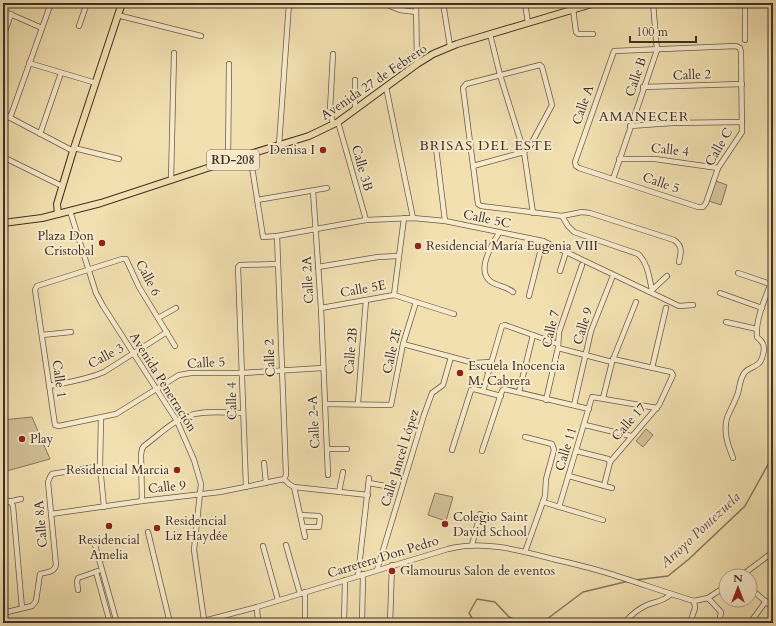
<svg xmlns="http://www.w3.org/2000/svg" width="776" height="626" font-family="Cardo,serif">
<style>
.green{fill:#d3c29a;stroke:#887861}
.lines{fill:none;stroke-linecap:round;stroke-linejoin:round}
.stream{stroke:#85755e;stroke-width:1.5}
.minor-casing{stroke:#6b5b4a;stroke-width:6}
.major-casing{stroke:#3e2f28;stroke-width:8}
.minor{stroke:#f7ebcc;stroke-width:4.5}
.major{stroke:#f2e0b1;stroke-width:6}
.poi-dot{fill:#8f2418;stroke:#f7ebcc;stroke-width:1.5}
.labels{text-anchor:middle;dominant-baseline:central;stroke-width:4;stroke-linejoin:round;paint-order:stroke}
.shield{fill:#f7ebcc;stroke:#766759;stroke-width:1}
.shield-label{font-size:12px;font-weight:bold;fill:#3e2f28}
.street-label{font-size:13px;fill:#3e2f28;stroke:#f7ebcc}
.poi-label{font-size:13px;fill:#3e2f28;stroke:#f7ebcc;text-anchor:start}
.neighbourhood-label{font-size:14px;letter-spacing:1px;fill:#3e2f28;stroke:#f7ebcc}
.water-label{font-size:14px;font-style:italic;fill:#5c4c3e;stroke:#f7ebcc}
</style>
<rect width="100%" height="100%" fill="#f2e0b1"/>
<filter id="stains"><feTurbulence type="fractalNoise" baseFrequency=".005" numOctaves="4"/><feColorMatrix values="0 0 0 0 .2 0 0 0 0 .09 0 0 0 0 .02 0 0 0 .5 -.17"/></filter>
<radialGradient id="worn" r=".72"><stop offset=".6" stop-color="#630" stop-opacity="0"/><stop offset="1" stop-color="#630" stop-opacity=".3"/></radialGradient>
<g class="green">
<path d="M716,181l11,4 -6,20 -12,-4z"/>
<path d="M32,417l18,42 -47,13v-52z"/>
<path d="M646,429l7,6 -10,12 -7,-6z"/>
<path d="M435,493l18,4 -7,24 -18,-6z"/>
</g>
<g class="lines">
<g class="stream">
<path d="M635,580l33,-4 21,-17 56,-53 25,-45h3"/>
<path d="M475,623l-6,-10 8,-14 18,3 14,15 16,6"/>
<path d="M534,623l13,-4 36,-27 46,-11"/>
</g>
<g class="minor-casing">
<g id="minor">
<path d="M382,3l18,7 16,2"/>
<path d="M416,3l1,61"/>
<path d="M443,3l7,43"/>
<path d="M525,3l3,20"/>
<path d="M745,3v37"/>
<path d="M573,9l3,23 2,2h15"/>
<path d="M3,11l39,17"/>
<path d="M117,15l84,21"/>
<path d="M79,26l8,-23"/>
<path d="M490,34l10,41 24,77 9,61"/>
<path d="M3,37l8,-23"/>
<path d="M736,46l4,2 1,4 1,80 -24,36 -12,35 -3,4h-5l-119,-39 -3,-2 -1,-4 39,-111z"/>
<path d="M333,54l-3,56 3,14"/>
<path d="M29,63l67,20"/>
<path d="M355,80v29"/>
<path d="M386,87l27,131"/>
<path d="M643,87l99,-3"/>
<path d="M3,114l70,37"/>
<path d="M10,118l41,-115"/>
<path d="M338,122l28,98"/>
<path d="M630,126l42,-3 70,-1"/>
<path d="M40,134l21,-61"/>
<path d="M279,145l10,-142"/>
<path d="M74,148l45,11"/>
<path d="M436,148l9,73"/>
<path d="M250,154l13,83 14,-1 89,-16 47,-2 32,3 98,20 136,65 14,-1"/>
<path d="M3,157l59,29"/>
<path d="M619,159h36l63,9"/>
<path d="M228,162l1,-98"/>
<path d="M473,166l51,-14 6,-6 22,-41 -10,-38 -2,-2 -74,19 -3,4 15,116 3,2 81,10 20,-4 8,1 84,27c9,6 7,13 5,22"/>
<path d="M613,179l44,-129 -4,-47"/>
<path d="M171,180l3,-127"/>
<path d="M313,191l8,117 7,167"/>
<path d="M257,200l70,-12"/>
<path d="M70,211l26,82 7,13 74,115 17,39 7,24 -7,66 10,70"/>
<path d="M562,216l6,10 6,6 64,22c10,9 11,23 14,36"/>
<path d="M499,233c-7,11 -23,37 -9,48 6,5 16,5 23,11"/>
<path d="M277,236l9,239 -2,4"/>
<path d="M318,267l60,-10 20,-1"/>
<path d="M560,271l6,-19"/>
<path d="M738,273l32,11"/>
<path d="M651,291l16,-15"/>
<path d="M720,293l42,15"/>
<path d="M394,295l10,-77"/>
<path d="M529,296l14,-55"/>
<path d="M321,308l73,-13 60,19"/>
<path d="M158,318l18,-10"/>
<path d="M726,322l31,7"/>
<path d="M42,335l29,-3"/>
<path d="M403,344l71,19 14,8"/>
<path d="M175,346l-36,-59 -13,-28h-4l-85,27 -2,4 20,135 4,1 57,-12 63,-39 12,-2h51l80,-5"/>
<path d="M558,348l54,14"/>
<path d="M474,363l17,-1"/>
<path d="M652,368l14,-60"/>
<path d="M49,386c19,-4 37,-6 55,-14l63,-40"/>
<path d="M483,391l19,-65 3,-1 53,19"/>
<path d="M519,392l14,-57"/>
<path d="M603,398l9,-36 24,-60"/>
<path d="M546,400l12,-52 1,-16 23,-67"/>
<path d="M358,403l8,-103"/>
<path d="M325,404l66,1 12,-61 13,-42"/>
<path d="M574,405l17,-74 21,-53"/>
<path d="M101,418l-1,48 4,41"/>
<path d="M585,425l46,11"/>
<path d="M327,449h20"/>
<path d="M452,450l19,-60 3,-1 27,7"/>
<path d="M482,451l20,-60 2,-2 85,20"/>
<path d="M576,451l32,8 2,3"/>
<path d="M733,458c-5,-13 -10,-26 -6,-40 3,-8 8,-16 11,-25 2,-8 2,-15 7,-21 4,-4 11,-5 15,-10 3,-4 5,-14 3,-18 -1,-3 -4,-5 -6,-7 -2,-19 10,-42 16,-60"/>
<path d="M264,463l2,20"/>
<path d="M569,476l43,12"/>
<path d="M284,479l5,5 5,3 74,8"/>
<path d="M369,483l22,4"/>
<path d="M604,486l6,-24 49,-57 14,-30 -2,-3 -58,-13"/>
<path d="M246,487l-8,-220 2,-2 38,-1"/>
<path d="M294,487l11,50"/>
<path d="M339,492l4,-20"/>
<path d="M10,501l3,5 9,102"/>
<path d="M142,501l-1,-46 1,-6 2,-3c15,-11 29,-26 47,-31 15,-5 35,-2 52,-2"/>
<path d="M543,502l60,18"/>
<path d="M3,503l18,-4"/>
<path d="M559,507l33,-110 65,11"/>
<path d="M51,514l91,-13 78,-9 64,-13"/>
<path d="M300,515l19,1 1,1 -1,10h-16"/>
<path d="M148,532l22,91"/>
<path d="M95,545l22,78"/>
<path d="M286,545l14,49"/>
<path d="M472,545l8,-31"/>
<path d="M263,546l15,54"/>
<path d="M525,552l20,-56 1,-17 8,-29 -2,-6 -27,-7"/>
<path d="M377,570l47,-155 8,-22 11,-8 8,-28"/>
<path d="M96,572l14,51"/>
<path d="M358,576l11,-98"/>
<path d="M741,576l32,-24"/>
<path d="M750,588l23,20"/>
<path d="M78,590l-1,-8 1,-4 20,-7"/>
<path d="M305,592v31"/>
<path d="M708,598l13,14 -2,11"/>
<path d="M257,607l1,16"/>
<path d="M3,613l29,-7 4,-5 4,-27c6,-2 14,-1 16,-9l-8,-83 2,-5 2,-3 48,-8"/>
<path d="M196,623l61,-16 191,-58c35,-9 71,1 105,10 17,4 34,8 51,13 30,9 60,20 90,29l14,-3 18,-12"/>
<path d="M344,623l1,-43"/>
<path d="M362,623l1,-49"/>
<path d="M390,623l2,-58"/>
<path d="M624,623c6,-7 14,-14 23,-18 9,-4 16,-3 24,-11"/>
<path d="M690,623l5,-15 -1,-7"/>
<path d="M750,623l16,-22"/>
</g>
</g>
<g class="major-casing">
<g id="major">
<path d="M58,214l-1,-10 16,-53 49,-148"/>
<path d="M3,223l39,-5 59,-15 149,-49 59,-18 29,-14 79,-58 16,-10 24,-10 138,-41"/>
</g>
</g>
<use href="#minor" class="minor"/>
<use href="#major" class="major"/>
</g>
<g class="poi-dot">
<circle cx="323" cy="150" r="4"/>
<circle cx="102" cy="243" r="4"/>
<circle cx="418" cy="246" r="4"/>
<circle cx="460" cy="373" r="4"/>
<circle cx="22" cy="439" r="4"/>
<circle cx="177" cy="470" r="4"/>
<circle cx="445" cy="524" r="4"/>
<circle cx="109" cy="526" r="4"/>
<circle cx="157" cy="528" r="4"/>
<circle cx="392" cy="571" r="4"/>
</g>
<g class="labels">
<rect class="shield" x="207" y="150" width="52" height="20" rx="3"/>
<g class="shield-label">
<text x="233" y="160">RD-208</text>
</g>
<g class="street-label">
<text transform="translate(692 75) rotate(-2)">Calle 2</text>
<text transform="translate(636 77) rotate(-71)">Calle B</text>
<text transform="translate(374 82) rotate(-34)">Avenida 27 de Febrero</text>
<text transform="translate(583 105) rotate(-71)">Calle A</text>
<text transform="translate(719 147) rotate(-60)">Calle C</text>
<text transform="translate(670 150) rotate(6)">Calle 4</text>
<text transform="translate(362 168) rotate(74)">Calle 3B</text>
<text transform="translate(661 183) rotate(19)">Calle 5</text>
<text transform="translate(487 219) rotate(12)">Calle 5C</text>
<text transform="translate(148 278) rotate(62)">Calle 6</text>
<text transform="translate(308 280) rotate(-93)">Calle 2A</text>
<text transform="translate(363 289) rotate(-10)">Calle 5E</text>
<text transform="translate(583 326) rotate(-73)">Calle 9</text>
<text transform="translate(551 329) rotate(-77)">Calle 7</text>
<text transform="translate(351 351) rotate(-85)">Calle 2B</text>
<text transform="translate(392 351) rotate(-77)">Calle 2E</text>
<text transform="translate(106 356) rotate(-28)">Calle 3</text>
<text transform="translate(270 358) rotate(-92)">Calle 2</text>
<text transform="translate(206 363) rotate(-3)">Calle 5</text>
<text transform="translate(59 379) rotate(82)">Calle 1</text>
<text transform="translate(163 382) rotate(58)">Avenida Penetración</text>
<text transform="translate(232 401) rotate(-91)">Calle 4</text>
<text transform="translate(314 422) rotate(-93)">Calle 2-A</text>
<text transform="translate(629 422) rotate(-49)">Calle 17</text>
<text transform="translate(566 449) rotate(-73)">Calle 11</text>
<text transform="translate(400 458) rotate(-73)">Calle Jancel López</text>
<text transform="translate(167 487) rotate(-6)">Calle 9</text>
<text transform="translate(41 524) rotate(-95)">Calle 8A</text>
<text transform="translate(383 557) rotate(-17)">Carretera Don Pedro</text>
</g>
<g class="poi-label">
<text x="315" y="150" text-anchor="end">Denisa I</text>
<text x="94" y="236" text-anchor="end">Plaza Don<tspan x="94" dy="15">Cristobal</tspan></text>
<text x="426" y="246">Residencial María Eugenia VIII</text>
<text x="468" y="366">Escuela Inocencia<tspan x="468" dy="15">M. Cabrera</tspan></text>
<text x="30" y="439">Play</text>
<text x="169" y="470" text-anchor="end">Residencial Marcia</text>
<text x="453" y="517">Colegio Saint<tspan x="453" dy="15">David School</tspan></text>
<text x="165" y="521">Residencial<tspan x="165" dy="15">Liz Haydée</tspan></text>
<text x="109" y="540" text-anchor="middle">Residencial<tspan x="109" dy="15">Amelia</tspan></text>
<text x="400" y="571">Glamourus Salon de eventos</text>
</g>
<g class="neighbourhood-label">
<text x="644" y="116">AMANECER</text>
<text x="486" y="145">BRISAS DEL ESTE</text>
</g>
<g class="water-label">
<text transform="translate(700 530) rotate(-43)">Arroyo Pontezuela</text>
</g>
</g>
<rect width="776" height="626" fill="none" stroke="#f2e0b1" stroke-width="16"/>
<rect x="4" y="4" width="768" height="618" fill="none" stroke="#3e2f28" stroke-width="2"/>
<rect x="8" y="8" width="760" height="610" fill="none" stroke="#3e2f28"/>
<g transform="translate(738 588)"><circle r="19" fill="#f7ebcc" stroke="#ada08a"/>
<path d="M0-3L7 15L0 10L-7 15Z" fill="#8f2418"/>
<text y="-6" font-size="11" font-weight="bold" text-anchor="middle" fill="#3e2f28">N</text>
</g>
<path d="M630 36v6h66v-6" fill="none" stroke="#3e2f28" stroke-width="2"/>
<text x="636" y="36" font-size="12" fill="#3e2f28" stroke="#f7ebcc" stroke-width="3" paint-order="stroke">100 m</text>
<rect width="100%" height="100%" filter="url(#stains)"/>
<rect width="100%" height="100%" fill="url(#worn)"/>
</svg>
